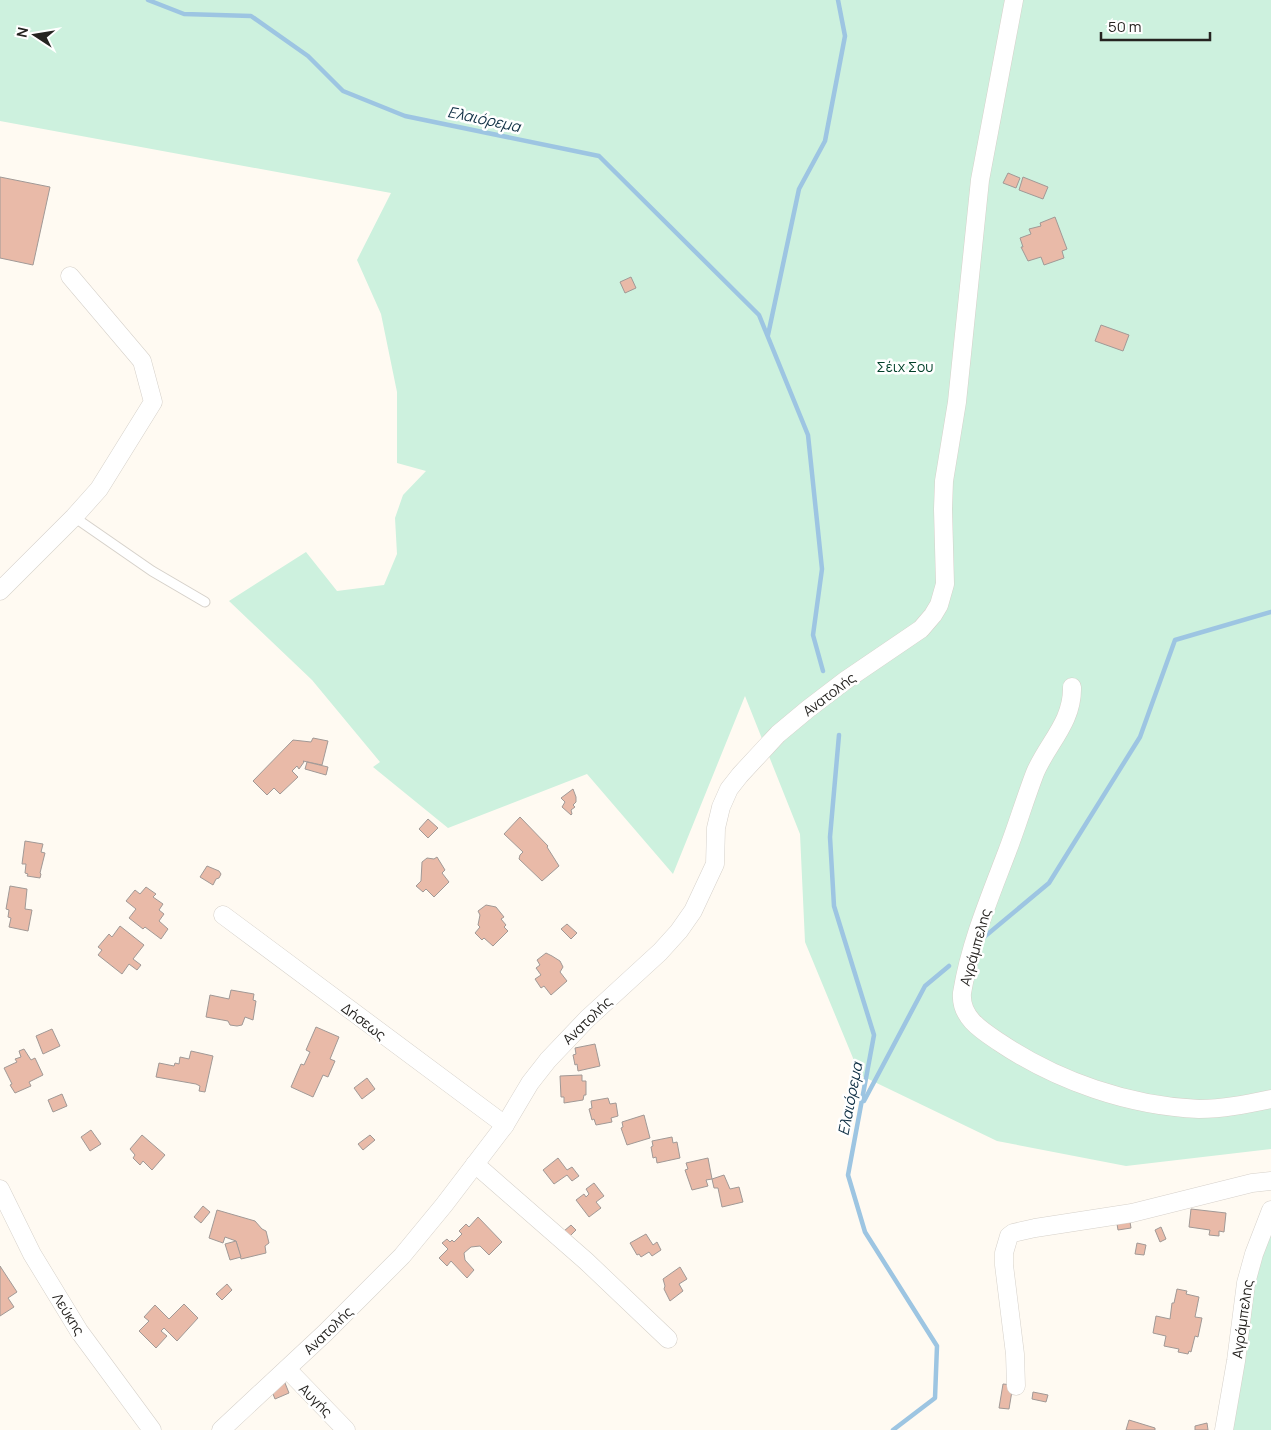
<svg xmlns="http://www.w3.org/2000/svg" width="1271" height="1430" font-family="Manrope,sans-serif">
<style>
.green{fill:#cdf1de}
.lines{fill:none;stroke-linecap:round;stroke-linejoin:round}
.stream{stroke:#9dc5e2;stroke-width:4.5}
.building{fill:#e9baa8;stroke:#a19996}
.lane-casing{stroke:#d6d1ca;stroke-width:11}
.street-casing{stroke:#d6d1ca;stroke-width:19}
.lane{stroke:#fff;stroke-width:9}
.street{stroke:#fff;stroke-width:18}
.labels{text-anchor:middle;dominant-baseline:central;stroke-width:5;stroke-linejoin:round;paint-order:stroke}
.park-label{font-size:14px;fill:#014029;stroke:#fff}
.street-label{font-size:14px;fill:#262421;stroke:#fff}
.water-label{font-size:15px;font-style:italic;fill:#0f2f44;stroke:#fff}
</style>
<rect width="100%" height="100%" fill="#fffaf2"/>
<g class="green">
<path d="M0,0h1271v1149l-145,17 -129,-25 -137,-66 -55,-133 -5,-108 -55,-138 -72,178 -86,-100 -139,54 -75,-61 7,-5 -68,-82 -83,-79 77,-49 31,39 47,-6 13,-31 -2,-36 8,-23 23,-24 -29,-8v-71l-16,-78 -24,-54 34,-67 -391,-72z"/>
<path d="M1271,1233v197h-40l21,-153z"/>
</g>
<g class="lines">
<g class="stream">
<path d="M148,0l36,14 67,2 57,40 35,35 62,25 194,40 160,159 49,120 14,134 -9,66 10,36"/>
<path d="M768,335l31,-146 26,-48 20,-105 -7,-36"/>
<path d="M839,735l-9,102 4,69 40,129 -26,140 17,57 72,114 -2,52 -42,32"/>
<path d="M983,938l66,-55 91,-146 35,-97 96,-28"/>
<path d="M864,1101l61,-115 24,-20"/>
</g>
</g>
<g class="building">
<path d="M1008,173l12,5 -4,10 -13,-5z"/>
<path d="M0,177l50,10 -17,78 -33,-7z"/>
<path d="M1023,177l25,10 -5,12 -24,-9z"/>
<path d="M1055,217l12,32 -5,2 2,7 -20,7 -3,-8 -13,4 -7,-14h2l-3,-9 11,-4 -2,-5 12,-3 -1,-3z"/>
<path d="M631,277l5,11 -11,5 -5,-11z"/>
<path d="M1101,325l28,10 -6,16 -28,-10z"/>
<path d="M313,738l15,3 -6,24 -19,-4 1,1 -5,7 -2,-3 -5,5 6,6 -18,17 -6,-6 -7,7 -14,-14 40,-41 18,2z"/>
<path d="M307,762l21,5 -2,8 -21,-6z"/>
<path d="M573,789l3,8v5l-3,3 2,2 -4,3 1,4 -1,1 -9,-8 3,-5 -4,-4z"/>
<path d="M520,817l28,29 -1,1 12,19 -17,15 -23,-22 1,-4 3,-3 -19,-18z"/>
<path d="M428,819l10,9 -10,10 -9,-9z"/>
<path d="M25,841l18,3 -2,8 4,1 -5,20 1,1 -1,4 -13,-2 1,-2 -3,-1 1,-9h-4z"/>
<path d="M437,857l8,13 -3,3 7,9 -15,15 -8,-8 -3,3 -7,-6 5,-5 1,-19 5,-4 7,1z"/>
<path d="M207,866l12,5 2,3 -2,4 -3,1 -3,6 -13,-8z"/>
<path d="M10,886l17,3 -2,20 7,1 -4,21 -19,-4 2,-9 -3,-1 1,-7 -3,-1z"/>
<path d="M146,887l10,7 -3,3 10,7 -4,6 5,4 -5,7 9,8 -7,10 -16,-12 -2,2 -14,-11 7,-9 -10,-8 9,-11 5,4z"/>
<path d="M486,905l10,2 8,10 -3,2 5,6 -2,2 4,4 -15,15 -9,-8 -2,2 -7,-7 5,-6 -2,-2 2,-10 -2,-4z"/>
<path d="M567,924l10,9 -6,6 -10,-10z"/>
<path d="M120,926l24,19 -11,14 8,6 -4,5 -8,-6 -7,10 -24,-19 4,-5 -4,-3 11,-13 3,3z"/>
<path d="M546,953l6,3 8,5 3,6 -3,5 7,9 -16,14 -7,-9 -3,2 -6,-9 6,-4 -5,-7 4,-3 -3,-5z"/>
<path d="M231,990l23,4 -1,6 3,1 -3,19 -8,-3 -3,8 -5,1 -7,-1 -2,-4 -22,-4 4,-22 19,4z"/>
<path d="M316,1027l23,10 -9,22 5,2 -7,16 -5,-2 -10,22 -22,-10 10,-23 3,1 6,-13 -4,-2z"/>
<path d="M52,1029l8,17 -17,8 -7,-18z"/>
<path d="M595,1044l5,22 -22,5 -1,-7 -2,1 -2,-10 3,-1 -1,-6z"/>
<path d="M24,1049l7,11 4,-2 8,17 -14,7 2,4 -16,7 -5,-8 2,-1 -8,-16 13,-6 -2,-3 6,-2 -2,-6z"/>
<path d="M191,1051l22,5 -8,36 -6,-1 1,-5 -4,-2 -40,-7 3,-14 15,3 1,-3 4,1 1,-7 9,2z"/>
<path d="M582,1075v6h4v14h-2l-1,5 -19,3v-6h-3l-1,-21z"/>
<path d="M367,1078l8,11 -13,10 -8,-11z"/>
<path d="M62,1094l5,12 -14,6 -5,-12z"/>
<path d="M608,1098l2,6 6,-1 2,13 -7,2 1,4 -16,3 -2,-6 -2,1 -3,-11 3,-1 -1,-7z"/>
<path d="M644,1115l6,23 -23,7 -6,-17 2,-1 -1,-5z"/>
<path d="M91,1130l10,14 -11,7 -9,-14z"/>
<path d="M142,1135l23,20 -13,15 -9,-9 -3,4 -7,-7 2,-3 -5,-6z"/>
<path d="M370,1135l5,5 -12,10 -5,-6z"/>
<path d="M672,1137l1,6 4,-1 3,16 -23,5 -1,-6 -3,1 -2,-11 2,-1 -1,-5z"/>
<path d="M558,1158l9,12 5,-3 7,9 -7,5 -5,-6 -13,9 -11,-14z"/>
<path d="M708,1158l4,21 -6,1 2,6 -16,4 -7,-20 3,-1 -2,-6z"/>
<path d="M724,1175l6,14 9,-2 4,15 -21,5 -4,-19h-4l-2,-9z"/>
<path d="M594,1183l10,13 -8,6 5,6 -12,9 -13,-17 8,-6 2,3 3,-3 -3,-5z"/>
<path d="M203,1206l7,6 -9,11 -7,-6z"/>
<path d="M1191,1209l35,4 -2,19 -5,-1v5l-10,-1 1,-5 -21,-3z"/>
<path d="M217,1210l38,11 7,8 4,2 3,12 -4,3 1,7 -25,6 -5,-18 -11,-4 -2,6 -14,-5z"/>
<path d="M1129,1216l2,12 -13,2 -2,-12z"/>
<path d="M478,1217l24,25 -13,13 -9,-9 -9,1 -7,6 1,7 9,10 -7,8 -16,-17 -4,5 -8,-8 9,-9 -6,-6 5,-4 3,3 2,-2 2,2 8,-8 -3,-3 7,-7 3,3z"/>
<path d="M571,1225l5,5 -7,7 -5,-6z"/>
<path d="M1161,1227l5,12 -6,3 -5,-12z"/>
<path d="M646,1234l7,11 4,-3 4,8 -9,6 -3,-4 -8,5 -2,-3 -2,1 -7,-12z"/>
<path d="M236,1241l5,16 -11,3 -5,-16z"/>
<path d="M1137,1243l9,2 -2,10 -9,-1z"/>
<path d="M0,1266l17,26 -9,6 6,9 -14,9z"/>
<path d="M680,1267l7,12 -8,5 4,7 -13,10 -6,-12 1,-3 -2,-7z"/>
<path d="M227,1284l5,6 -10,10 -6,-6z"/>
<path d="M1177,1289l10,2 -1,3 13,3 -4,20 7,1 -4,19 -3,-1 -4,16 -2,-1 -1,3 -10,-2 1,-3 -15,-3 2,-10 -13,-3 3,-17 14,3 2,-16h2z"/>
<path d="M184,1304l14,14 -21,23 -13,-13 -3,3 6,5 -11,12 -17,-17 10,-10 -5,-4 11,-12 14,14z"/>
<path d="M285,1383l4,10 -14,6 -4,-10z"/>
<path d="M1003,1384l10,1 -4,24 -10,-1z"/>
<path d="M1033,1392l15,3 -2,7 -14,-3z"/>
<path d="M1129,1420l26,8v2h-29z"/>
<path d="M1207,1423l1,7h-13v-4z"/>
</g>
<g class="lines">
<g class="lane-casing">
<path id="lane" d="M74,517l78,54 53,31"/>
</g>
<g class="street-casing">
<g id="street">
<path d="M0,591l74,-74 25,-28 54,-87 -11,-41 -72,-85"/>
<path d="M1072,687c1,35 -25,57 -37,86 -10,26 -18,53 -28,79 -18,47 -37,92 -45,141 -2,24 19,37 37,49 58,39 130,64 200,67 24,0 48,-5 72,-10"/>
<path d="M223,915l282,210"/>
<path d="M475,1164l111,97 82,78"/>
<path d="M0,1189l32,65 47,77 73,99"/>
<path d="M287,1369l59,61"/>
<path d="M1016,1386l-1,-32 -11,-89v-12l5,-17 4,-3 22,-5 97,-15 120,-30 19,-2"/>
<path d="M221,1430l104,-97 77,-77 42,-51 61,-80 25,-42 18,-23 39,-41 73,-67 19,-21 14,-20 22,-47 1,-36 5,-21 8,-18 11,-14 38,-41 30,-25 38,-29 75,-51 12,-14 6,-10 6,-21 -2,-75 1,-28 13,-79 23,-222 34,-180"/>
<path d="M1224,1430l12,-69 10,-78 8,-29 17,-44"/>
</g>
</g>
<use href="#lane" class="lane"/>
<use href="#street" class="street"/>
</g>
<g class="labels">
<g class="park-label">
<text x="905" y="366">Σέιχ Σου</text>
</g>
<g class="street-label">
<text transform="translate(829 694) rotate(-37)">Ανατολής</text>
<text transform="translate(975 947) rotate(-74)">Αγράμπελης</text>
<text transform="translate(587 1020) rotate(-44)">Ανατολής</text>
<text transform="translate(364 1021) rotate(37)">Δήσεως</text>
<text transform="translate(69 1314) rotate(58)">Λεύκης</text>
<text transform="translate(1242 1319) rotate(-82)">Αγράμπελης</text>
<text transform="translate(328 1330) rotate(-44)">Ανατολής</text>
<text transform="translate(316 1400) rotate(45)">Αυγής</text>
</g>
<g class="water-label">
<text transform="translate(484 119) rotate(12)">Ελαιόρεμα</text>
<text transform="translate(850 1099) rotate(-79)">Ελαιόρεμα</text>
</g>
</g>
<g transform="translate(35 35) rotate(282)" stroke="#ffffff" stroke-width="4" paint-order="stroke">
<path d="M0-4L9 19L0 12L-9 19Z" fill="#262421"/>
<text y="-8" font-size="14" font-weight="bold" text-anchor="middle" fill="#262421">N</text>
</g>
<path d="M1101 32v8h109v-8" fill="none" stroke="#262421" stroke-width="2.5"/>
<text x="1108" y="32" font-size="15" fill="#262421" stroke="#ffffff" stroke-width="4" paint-order="stroke">50 m</text>
</svg>
